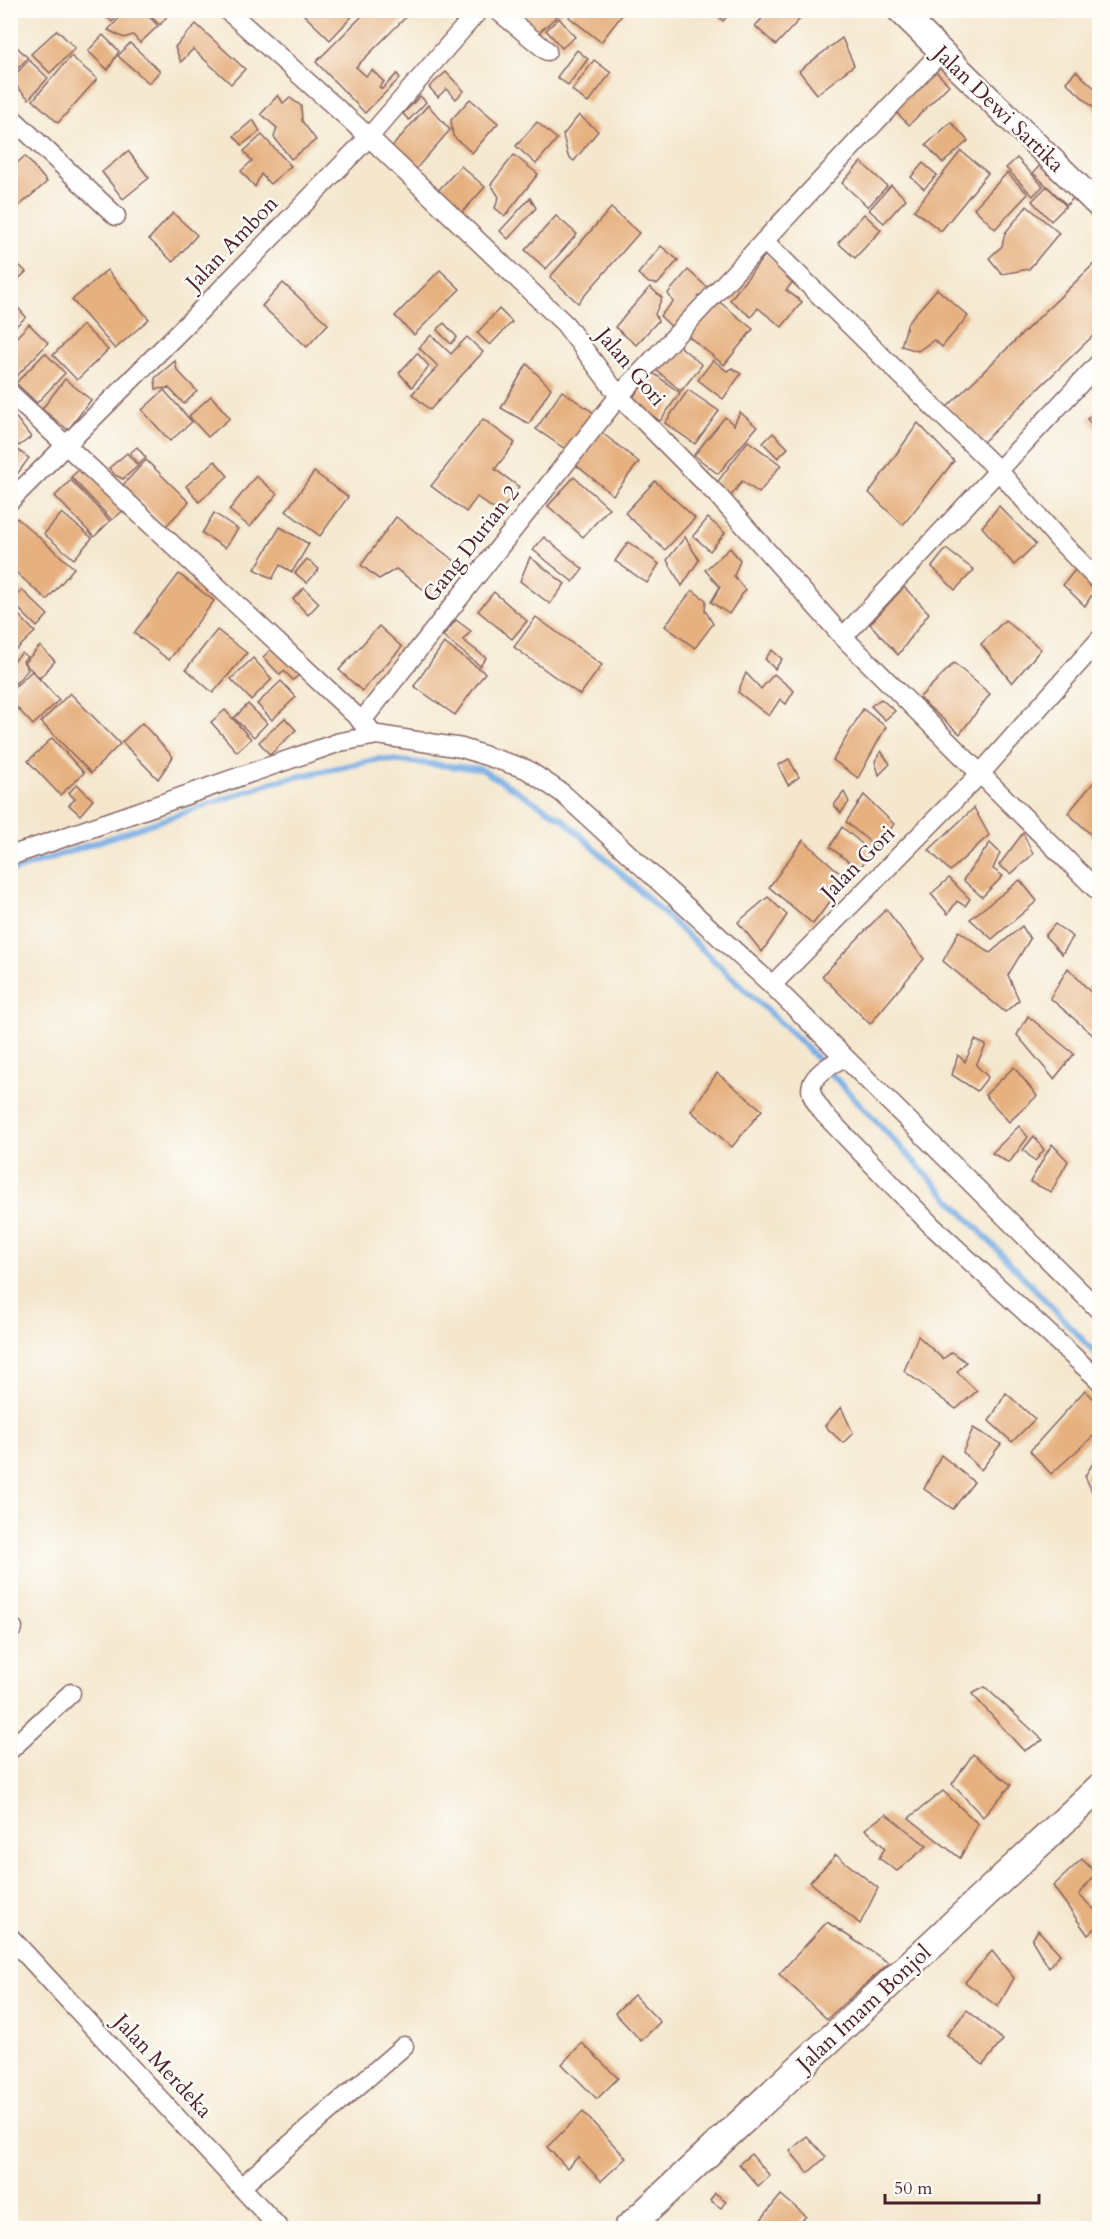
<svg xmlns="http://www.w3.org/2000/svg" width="1110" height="2239" font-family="Cardo,serif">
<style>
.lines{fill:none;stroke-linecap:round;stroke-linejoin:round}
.stream{stroke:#75abe3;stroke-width:6}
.building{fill:#e6b07f}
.street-casing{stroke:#866564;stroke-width:21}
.secondary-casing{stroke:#866564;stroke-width:27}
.primary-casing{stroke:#866564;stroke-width:30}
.street{stroke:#fff;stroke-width:18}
.secondary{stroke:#fff;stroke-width:24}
.primary{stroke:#fff;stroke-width:27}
.labels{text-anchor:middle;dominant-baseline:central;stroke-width:5;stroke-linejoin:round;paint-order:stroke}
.street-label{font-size:22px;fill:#4a1f2b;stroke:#fdfcf7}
</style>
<rect width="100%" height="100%" fill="#fdfcf7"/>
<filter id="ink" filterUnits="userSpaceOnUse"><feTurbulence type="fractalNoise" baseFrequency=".0167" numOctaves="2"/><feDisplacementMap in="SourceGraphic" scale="12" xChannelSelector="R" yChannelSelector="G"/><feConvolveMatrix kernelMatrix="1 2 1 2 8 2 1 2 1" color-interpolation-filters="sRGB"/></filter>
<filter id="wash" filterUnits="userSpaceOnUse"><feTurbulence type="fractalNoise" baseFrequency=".008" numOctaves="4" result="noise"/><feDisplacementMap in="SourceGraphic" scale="24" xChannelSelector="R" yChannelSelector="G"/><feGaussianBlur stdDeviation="1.35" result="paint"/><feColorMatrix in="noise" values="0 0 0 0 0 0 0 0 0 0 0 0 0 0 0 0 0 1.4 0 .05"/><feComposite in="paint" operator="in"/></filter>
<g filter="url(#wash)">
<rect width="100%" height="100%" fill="#f4e7ce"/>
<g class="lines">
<path class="stream" d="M10,872l263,-90 106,-23 102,10 82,50 239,224 298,315"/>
</g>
<g id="blocks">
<g class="building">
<path d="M100,10h23l-11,12z"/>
<path d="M127,10h16l15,16 -18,17 -7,-8 -9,3 -16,-8z"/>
<path d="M144,10h28l-12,15z"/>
<path d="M309,10h49l-28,30 -26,-25z"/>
<path d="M368,10l43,2 -55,55 10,9 6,-6 12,12 -5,5 3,2 15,-15 3,4 -35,35 -49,-51z"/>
<path d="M520,10h44l-29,26 -19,-22z"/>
<path d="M573,10h53l-25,32 -32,-25z"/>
<path d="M714,10h19l-10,11z"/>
<path d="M770,10h38l-32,35 -21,-19z"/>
<path d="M559,18l16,19 -13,11 -16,-18z"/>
<path d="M196,24l49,45 -14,15 -38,-35 -12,13 -6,-15z"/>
<path d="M57,30l18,18 -25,25 -19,-19z"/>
<path d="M103,35l16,16 -11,19 -20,-19z"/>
<path d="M842,38l12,27 -37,29 -18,-23z"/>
<path d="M10,40l18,18 -18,18z"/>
<path d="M130,43l30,28 -11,12 -31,-27z"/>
<path d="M577,50l11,9 -20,26 -11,-8z"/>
<path d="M71,56l26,23 -39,44 -25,-23z"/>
<path d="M29,60l19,18 -19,21 -19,-19z"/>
<path d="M594,60l17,13 -23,30 -16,-13z"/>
<path d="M932,68l17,17 -40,40 -17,-17z"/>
<path d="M1076,71l24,22v21l-34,-32z"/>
<path d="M446,72l18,19 -8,8 -10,-10 -8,8 -9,-10z"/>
<path d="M278,95l5,8 7,-5 11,8 1,15 14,19 -25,19 -17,-22 3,-9 -16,-14z"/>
<path d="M420,96l6,6 -17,18 -6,-6z"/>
<path d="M470,99l28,24 -26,30 -19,-17 -2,-16z"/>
<path d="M428,105l22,25 -36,41 -23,-23z"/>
<path d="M579,115l19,16 -24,30 -6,-5 -5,-21z"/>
<path d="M253,120l7,11 -18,14 -8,-9z"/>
<path d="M537,122l20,17 -21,25 -20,-18z"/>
<path d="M951,122l17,19 -25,22 -17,-18z"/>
<path d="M262,135l29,31 -21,18 -9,-10 -6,13 -14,-16 11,-10 -8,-10z"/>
<path d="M128,151l21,27 -26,21 -21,-27z"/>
<path d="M961,151l27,22 -47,58 -27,-21z"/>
<path d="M514,155l24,19 -33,42 -10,-8 4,-11 -8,-13z"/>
<path d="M25,156l22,26 -34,29 -3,-6v-36z"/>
<path d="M1017,158l26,28 -10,10 -27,-28z"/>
<path d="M1047,158l15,15 -7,7 18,18 -6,7 -34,-32z"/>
<path d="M861,162l26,24 -19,21 -26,-24z"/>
<path d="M923,163l14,12 -13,14 -13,-12z"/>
<path d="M461,166l24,21 -26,29 -24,-22z"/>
<path d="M1007,173l21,21 -33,35 -21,-21z"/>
<path d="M891,185l15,14 -22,24 -15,-13z"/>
<path d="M1047,186l19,20 -15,15 -19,-20z"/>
<path d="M530,198l6,10 -28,31 -8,-8z"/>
<path d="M1027,206l32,27 -30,36 -27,5 -13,-16 13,-12 3,-13z"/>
<path d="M611,208l28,25 -61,70 -28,-26z"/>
<path d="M173,213l24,22 -24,27 -24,-23z"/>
<path d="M864,214l17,16 -26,28 -17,-15z"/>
<path d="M556,216l21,18 -31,35 -21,-19z"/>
<path d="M661,246l17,14 -20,24 -9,-1 -11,-9z"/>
<path d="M766,254l30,24 -10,12 16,12 -20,25 -24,-19 -7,9 -21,-17z"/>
<path d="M10,256l16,16 -16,15z"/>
<path d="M1097,261l3,4v64l-118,114 -35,-36z"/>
<path d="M107,270l42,49 -34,30 -43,-49z"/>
<path d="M440,270l20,19 -46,46 -19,-19z"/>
<path d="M688,270l21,19 -35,40 -14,-13 13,-14 -5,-9z"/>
<path d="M283,283l45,41 -21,23 -45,-41z"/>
<path d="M650,287l12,11 -7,16 3,7 -22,24 -21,-18z"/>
<path d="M937,289l31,27 -26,31 -8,-7 -16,11 -17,-5 7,-24z"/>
<path d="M10,299l16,18 -16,14z"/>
<path d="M717,300l36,29 -29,36 -36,-29z"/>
<path d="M499,309l13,13 -22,23 -13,-12z"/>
<path d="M444,323l13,14 -6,7 -14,-14z"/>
<path d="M29,324l19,19 -34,36 -4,-3v-32z"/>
<path d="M83,325l25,25 -31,30 -24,-25z"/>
<path d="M431,335l20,19 16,-17 16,15 -53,58 -18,-16 26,-28 -19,-18z"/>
<path d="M676,343l26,22 -21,26 -26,-22z"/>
<path d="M45,353l20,20 -28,30 -21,-20z"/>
<path d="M417,353l12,13 -17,21 -13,-14z"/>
<path d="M713,360l14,11 5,-3 9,6 -18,25 -25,-19z"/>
<path d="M175,361l2,9 20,21 -13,13 -15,-16 -13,1 -1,-11z"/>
<path d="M527,364l24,24 -22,36 -28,-16z"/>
<path d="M652,372l28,21 -20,28 -29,-21z"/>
<path d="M65,379l26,21 -23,30 -26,-21z"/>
<path d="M164,390l28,32 -22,19 -28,-31z"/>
<path d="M688,390l31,21 -24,33 -30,-21z"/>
<path d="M562,391l32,22 -26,38 -32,-22z"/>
<path d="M211,396l19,22 -22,19 -19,-21z"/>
<path d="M1100,407v26l-13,-14z"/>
<path d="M10,410l21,27 -12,9 -9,-11z"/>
<path d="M740,412l17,15 -39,47 -24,-19 31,-38 9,8z"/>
<path d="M483,419l32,24 -20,26 24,18 -20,26 -22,-16 -11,15 -35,-26z"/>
<path d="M918,423l36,38 -51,64 -34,-32z"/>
<path d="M601,432l38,30 -26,33 -37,-30z"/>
<path d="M773,433l15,15 -10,10 -15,-15z"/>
<path d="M748,441l33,24 -22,28 -17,-12 -11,15 -15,-12z"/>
<path d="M10,445l19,13 -19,26z"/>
<path d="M137,447l9,11 -7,6 -9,-11z"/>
<path d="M127,453l11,13 -15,13 -8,-4 -6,-7z"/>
<path d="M146,460l43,42 -23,24 -43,-41z"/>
<path d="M215,461l13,15 -29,26 -13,-16z"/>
<path d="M84,465l41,44 -13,11 -41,-43z"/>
<path d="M314,472l34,25 -28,39 -34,-25z"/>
<path d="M256,476l21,18 -27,33 -21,-17z"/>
<path d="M574,477l35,31 -26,29 -35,-31z"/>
<path d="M71,480l39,41 -16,16 -39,-41z"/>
<path d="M655,481l40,37 -30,32 -40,-37z"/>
<path d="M999,506l37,38 -22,21 -32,-38z"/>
<path d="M62,513l30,25 -18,21 -30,-25z"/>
<path d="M214,513l24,16 -13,19 -23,-15z"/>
<path d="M396,517l64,48 -25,33 -39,-29 -17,10 -18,-14z"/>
<path d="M17,518l57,50 -27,32 -37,-33v-41z"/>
<path d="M708,518l17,15 -15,18 -17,-15z"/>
<path d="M280,527l29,17 -17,28 -12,-7 -8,14 -17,-10z"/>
<path d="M544,537l39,32 -10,13 -40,-32z"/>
<path d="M685,537l14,23 -17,26 -15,-26z"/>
<path d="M628,542l31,22 -12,19 -32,-22z"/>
<path d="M730,548l10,12 -6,16 11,14 -16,24 -18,-12 9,-15 -15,-17z"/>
<path d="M946,549l28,21 -19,20 -23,-23z"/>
<path d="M530,557l35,27 -15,20 -30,-23z"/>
<path d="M307,559l12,10 -12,14 -12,-10z"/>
<path d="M1078,566l20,19 -13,21 -22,-21z"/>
<path d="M179,574l35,27 -45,59 -35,-27z"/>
<path d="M904,587l25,26 -31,42 -28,-31z"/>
<path d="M304,588l15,15 -11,12 -15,-16z"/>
<path d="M22,590l26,25 -11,12 -26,-26z"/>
<path d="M692,590l14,10 -1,10 8,14 -18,24 -30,-22z"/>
<path d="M494,592l33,29 -15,18 -34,-28z"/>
<path d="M10,606l25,26 -18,17 -7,-6z"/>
<path d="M536,617l66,48 -22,30 -66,-48z"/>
<path d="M456,620l15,11 -8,9 23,18 -6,8 -37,-30z"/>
<path d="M1005,620l36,29 -29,34 -31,-39z"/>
<path d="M379,626l23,21 -40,44 -23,-21z"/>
<path d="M217,630l30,23 -34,40 -27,-24z"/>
<path d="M444,643l41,30 -30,42 -41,-29z"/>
<path d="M276,645l25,28 -8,7 -9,-9 -4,4 -17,-18z"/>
<path d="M40,646l15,15 -15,17 -16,-15z"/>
<path d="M772,650l10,9 -7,10 -10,-10z"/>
<path d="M22,653l5,4 -4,4 5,9 -18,19v-25z"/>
<path d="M253,658l19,21 -21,21 -20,-21z"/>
<path d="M954,663l36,31 -30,40 -41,-36z"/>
<path d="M32,671l27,29 -26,25 -23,-25v-9z"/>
<path d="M746,673l15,16 13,-15 20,17 -8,13 -6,-5 -11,17 -31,-24z"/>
<path d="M281,681l15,16 -24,23 -15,-16z"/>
<path d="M70,693l50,51 -29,29 -50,-51z"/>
<path d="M881,699l14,12 -10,9 -14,-14z"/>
<path d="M248,704l19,19 -13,14 -20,-19z"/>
<path d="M863,709l23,18 -28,51 -25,-18z"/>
<path d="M225,710l26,29 -14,13 -26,-30z"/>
<path d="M285,718l11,12 -26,25 -11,-13z"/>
<path d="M142,723l31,34 -15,22 -36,-37z"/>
<path d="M52,738l32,35 -24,22 -32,-34z"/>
<path d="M881,751l9,13 -11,11 -4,-14z"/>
<path d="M789,759l10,18 -11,8 -10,-20z"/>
<path d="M1094,782l6,4v57l-32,-30z"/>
<path d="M77,784l16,16 -13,15 -11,-10 6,-6 -6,-6z"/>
<path d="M844,792l5,10 -8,11 -7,-8z"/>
<path d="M864,795l30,29 -17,24 -31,-26z"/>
<path d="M974,808l15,27 -39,36 -21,-21z"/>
<path d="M842,827l31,26 -15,16 -28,-22z"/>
<path d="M1023,833l10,21 -22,20 -12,-9z"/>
<path d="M803,840l44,39 -34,45 -44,-37z"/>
<path d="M990,843l10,10 -7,16 10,7 -21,21 -19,-17z"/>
<path d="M949,878l21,21 -5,7 -8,-5 -9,13 -17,-20z"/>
<path d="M1020,880l17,21 -45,38 -22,-20z"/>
<path d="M768,897l19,18 -25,37 -24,-30z"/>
<path d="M886,909l38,50 -54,65 -48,-48z"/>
<path d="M1055,924l18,13 -11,17 -17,-18z"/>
<path d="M1022,926l8,13 -22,36 11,25 -14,12 -62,-51 16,-30 31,22z"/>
<path d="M1068,968l32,34v39l-50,-43z"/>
<path d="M1100,978v18l-9,-9z"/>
<path d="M1028,1016l46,38 -20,25 -37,-44z"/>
<path d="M975,1040l11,5 -10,20 12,12 -11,14 -25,-16 6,-20 7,7z"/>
<path d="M1014,1067l23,29 -28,26 -24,-27z"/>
<path d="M717,1073l45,37 -30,37 -41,-36z"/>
<path d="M1019,1126l9,11 -19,26 -17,-10z"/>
<path d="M1034,1136l10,14 -9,11 -12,-11z"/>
<path d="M1052,1144l16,17 -17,31 -21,-10z"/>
<path d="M918,1336l25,23 9,-7 14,10 -9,10 20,19 -21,18 -52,-38z"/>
<path d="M1085,1390l15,15v25l-49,44 -21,-23z"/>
<path d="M1006,1393l29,26 -23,23 -23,-21z"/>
<path d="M841,1407l12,26 -10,10 -18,-17z"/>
<path d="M973,1428l28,16 -20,26 -18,-18z"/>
<path d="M941,1455l33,27 -21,27 -29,-20z"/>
<path d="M1098,1455l2,35 -5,8 -10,-22z"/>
<path d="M985,1687l58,53 -19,11 -52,-57z"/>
<path d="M973,1754l38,31 -28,32 -31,-33z"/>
<path d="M943,1791l35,33 -18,34 -51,-40z"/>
<path d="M886,1814l41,32 -30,25 -18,-13 6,-10 -20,-19z"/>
<path d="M836,1855l42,33 -18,36 -50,-42z"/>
<path d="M1082,1859l14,14 -17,22 21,20v9l-12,11 -35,-49z"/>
<path d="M827,1922l62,41 -62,56 -48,-45z"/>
<path d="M1038,1930l22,24 -11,14 -17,-28z"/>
<path d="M992,1951l22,27 -16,29 -33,-25z"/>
<path d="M634,1995l26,27 -19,19 -26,-28z"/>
<path d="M967,2010l36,30 -20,25 -36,-30z"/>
<path d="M582,2043l36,35 -21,21 -35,-35z"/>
<path d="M583,2112l43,46 -25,23 -23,-24 -11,11 -20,-21z"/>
<path d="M807,2136l19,21 -18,16 -18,-22z"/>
<path d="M751,2154l19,22 -12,10 -19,-22z"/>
<path d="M715,2193l11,8 -5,7 -11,-8z"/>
<path d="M781,2195l25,21 -10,12h-42z"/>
</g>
</g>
</g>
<g filter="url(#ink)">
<use href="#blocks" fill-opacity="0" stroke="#866564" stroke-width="1.5"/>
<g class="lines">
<g class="street-casing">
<g id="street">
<path d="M227,10l142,127 196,187 54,72 100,101 124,140 257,256"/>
<path d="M497,10l50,41"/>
<path d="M10,116l106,100"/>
<path d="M764,241l234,229 62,71 40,41"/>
<path d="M10,393l359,335"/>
<path d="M10,501l185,-185 174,-179 110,-127"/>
<path d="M843,637l257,-275"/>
<path d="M361,722l258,-326 322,-344"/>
<path d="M10,856l330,-114 38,-7 84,13 64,21 36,24 210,192 328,326"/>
<path d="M772,985l208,-211 120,-135"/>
<path d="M844,1057c-11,7 -38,20 -32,37 2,7 8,14 12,20l108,112 168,155"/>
<path d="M10,1630l3,-2"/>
<path d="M10,1750l61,-57"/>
<path d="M10,1937l269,291"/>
<path d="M242,2186l162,-140"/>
</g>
</g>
<g class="secondary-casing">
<path id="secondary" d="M899,10l201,197"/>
</g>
<g class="primary-casing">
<path id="primary" d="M628,2228l472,-441"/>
</g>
<use href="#street" class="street"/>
<use href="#secondary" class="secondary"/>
<use href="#primary" class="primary"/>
</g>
</g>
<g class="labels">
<g class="street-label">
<text transform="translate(999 109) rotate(44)">Jalan Dewi Sartika</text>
<text transform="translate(232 243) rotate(-46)">Jalan Ambon</text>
<text transform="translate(631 367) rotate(50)">Jalan Gori</text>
<text transform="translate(471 544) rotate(-52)">Gang Durian 2</text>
<text transform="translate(858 863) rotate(-45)">Jalan Gori</text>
<text transform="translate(864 2008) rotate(-43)">Jalan Imam Bonjol</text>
<text transform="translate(163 2066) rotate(47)">Jalan Merdeka</text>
</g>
</g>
<rect width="1110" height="2239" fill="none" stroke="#fdfcf7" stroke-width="36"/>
<path d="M885 2194v9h154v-9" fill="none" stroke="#4a1f2b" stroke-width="3"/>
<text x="894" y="2194" font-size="18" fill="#4a1f2b" stroke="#fdfcf7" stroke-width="4.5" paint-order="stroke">50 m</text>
</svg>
